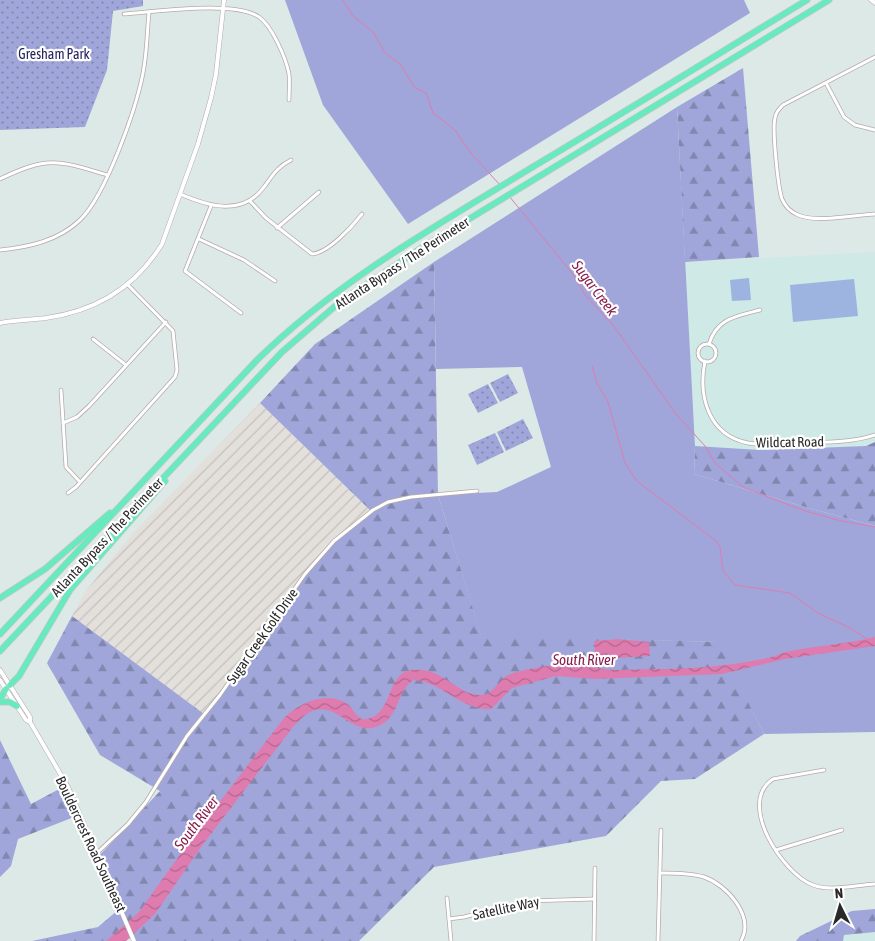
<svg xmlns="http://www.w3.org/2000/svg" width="875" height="941" font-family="'Asap Condensed',sans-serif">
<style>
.industrial{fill:url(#industrial-furrows)}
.education{fill:#cee9e6}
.grass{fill:#a0a6d9}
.forest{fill:url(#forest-firs)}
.park{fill:url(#park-dots)}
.pitch{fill:#9db4e0}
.water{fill:url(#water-waves)}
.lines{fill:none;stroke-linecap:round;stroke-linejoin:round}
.stream{stroke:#df7caf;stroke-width:1}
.minor-casing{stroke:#b4aaa9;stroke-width:4.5}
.tertiary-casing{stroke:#b4aaa9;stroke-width:5}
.motorway-casing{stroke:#c7c7c7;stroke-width:7}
.minor{stroke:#fff;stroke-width:3}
.tertiary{stroke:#fff;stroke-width:4}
.motorway{stroke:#67eabd;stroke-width:5.5}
.labels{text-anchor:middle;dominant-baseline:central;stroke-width:4.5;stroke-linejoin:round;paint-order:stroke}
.park-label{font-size:14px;fill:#24235d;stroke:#fff}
.street-label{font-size:14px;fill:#292929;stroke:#fff}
.water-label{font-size:15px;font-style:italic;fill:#881e4c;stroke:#fff}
</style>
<defs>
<pattern id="industrial-furrows" width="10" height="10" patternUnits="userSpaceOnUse" patternTransform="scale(1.25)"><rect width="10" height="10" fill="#e3e0dc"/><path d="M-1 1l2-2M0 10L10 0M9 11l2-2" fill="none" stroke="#c3c0bd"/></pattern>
<pattern id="forest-firs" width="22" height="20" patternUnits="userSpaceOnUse" patternTransform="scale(1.25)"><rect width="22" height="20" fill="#a0a6d9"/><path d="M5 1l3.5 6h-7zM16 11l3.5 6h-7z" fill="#8287b0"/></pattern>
<pattern id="park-dots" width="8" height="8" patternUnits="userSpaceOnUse" patternTransform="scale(1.25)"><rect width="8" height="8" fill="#a0a6d9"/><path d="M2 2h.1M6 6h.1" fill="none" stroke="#8287b0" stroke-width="1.8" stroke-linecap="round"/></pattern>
<pattern id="water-waves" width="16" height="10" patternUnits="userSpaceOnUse" patternTransform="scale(1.25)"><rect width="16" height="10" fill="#df7caf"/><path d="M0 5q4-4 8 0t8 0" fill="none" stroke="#b5668e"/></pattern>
</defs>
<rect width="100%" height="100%" fill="#dde9e7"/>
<path class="industrial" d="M260,403l111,108 -167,204 -132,-99 13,-24 47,-58z"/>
<g class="education">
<path d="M875,252v190l-9,4 -106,4 -65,-4 -10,-184z"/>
<path d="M875,909v32h-79l4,-5 50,-25z"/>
</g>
<g class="grass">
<path d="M285,0h459l6,13 -342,211 -85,-119z"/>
<path d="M677,107l18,339 -1,28 118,35 63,17v206l-111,2 -47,-92 -236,-6 -43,-141 59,-3 54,-25 -29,-100 -86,2 -2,-107z"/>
</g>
<g class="forest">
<path d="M743,68l16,189 -74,5 -8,-155z"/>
<path d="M434,262l4,233 43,140 237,7 46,92 -69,45 -34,2 -55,55 -172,31 -75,74h-223l-2,-5 -9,5h-93l66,-14 20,-17 -22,-51 64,-68 -60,-36 -53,-92 25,-47 132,98 106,-146 33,-35 28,-22 -111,-108 55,-59z"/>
<path d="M875,442v84l-63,-17 -118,-35 1,-28 65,4 106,-4z"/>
<path d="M0,740l31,64 32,-17 11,30 -56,22 -7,27 -11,11z"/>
<path d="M875,909v23l-31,3 -1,6h-47l4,-5 52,-25z"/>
</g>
<g class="park">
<path d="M0,0h143v6l-30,5 -6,59 -22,57 -85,3z"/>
<path d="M508,374l10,19 -18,9 -10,-19z"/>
<path d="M488,384l10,19 -20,10 -10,-19z"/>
<path d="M523,419l10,19 -27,13 -9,-19z"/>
<path d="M495,433l9,19 -27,13 -9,-20z"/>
</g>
<g class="pitch">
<path d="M749,278l2,22 -19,1 -2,-21z"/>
<path d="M854,279l4,37 -65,6 -3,-37z"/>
</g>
<g class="water">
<path d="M875,637v9l-90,13 -63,15 -127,5 -39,-3 -44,12 -21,21c-29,2 -49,-27 -77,-29 -19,10 -13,42 -42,48 -22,4 -38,-28 -62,-16 -6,3 -12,10 -17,15l-92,120 -46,67 -29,27h-20l33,-29 52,-73 93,-121c15,-15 42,-27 62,-15 7,4 11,18 20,16 27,-3 20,-47 46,-49 32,-4 44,26 70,25 12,-1 16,-15 26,-20 11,-5 43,-10 56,-11 14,0 27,3 41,5 14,2 31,0 45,0 39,0 80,-3 117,-11 6,-1 12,-4 18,-6 30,-6 60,-8 90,-15z"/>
<path d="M618,639l31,3 1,14 -50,3 -5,-2 -1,-16z"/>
</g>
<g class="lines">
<g class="stream">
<path d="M343,0l9,15 21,17 12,21 16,12 13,22 12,6 7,20 22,17 15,22 30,33"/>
<path d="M509,196l63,77 14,23 27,29 63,89 29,32 10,17 28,24 59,23 39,11 34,6"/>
<path d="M592,366l5,17 11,19 17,61 12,18 79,60 4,6 3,24 12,14 55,8 28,20 32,15 17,11"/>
</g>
<g class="minor-casing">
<g id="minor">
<path d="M124,14c32,-2 110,-14 135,3 13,9 27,41 30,57 1,8 0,18 0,26"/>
<path d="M875,57l-92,48c-4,4 -7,7 -8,13 -3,12 3,69 7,81 3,7 9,13 16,16 18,8 57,0 77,-1"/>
<path d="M826,83l18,34 11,8 20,5"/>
<path d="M0,179c48,-23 58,-19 107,-4"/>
<path d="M180,194c28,12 62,23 84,-7 9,-12 13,-20 27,-27"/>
<path d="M250,201l16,17 46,36c16,-1 40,-27 50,-40"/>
<path d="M211,206l-26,65 56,42"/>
<path d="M277,228l42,-36"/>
<path d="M199,239l45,21 31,21"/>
<path d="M0,250c29,-3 58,-9 80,-30 26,-25 56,-111 63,-147 4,-20 4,-40 6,-61"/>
<path d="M93,339l33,26"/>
<path d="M709,344c8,-26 28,-28 51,-34"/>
<circle cx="707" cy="353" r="9"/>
<path d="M705,361c-7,35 3,74 43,82 16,3 35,0 50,0 26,-1 53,0 77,-8"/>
<path d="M61,390l5,77 14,15"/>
<path d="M63,423l14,-6 12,-11 77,-84"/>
<path d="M68,493l8,-6 99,-110 2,-7 -4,-39 -45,-46"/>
<path d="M824,770l-51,9c-37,24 10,95 40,106 18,7 43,0 62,-1"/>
<path d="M776,850l66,-20"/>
<path d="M96,854l32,-30 18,-22 41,-66 33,-41 85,-121 29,-33 39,-31 15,-8 23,-5 66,-6"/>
<path d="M662,873c14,0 28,0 42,4 23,8 51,39 37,64"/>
<path d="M447,898l4,43"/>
<path d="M449,919l15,-2 63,-16 67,-2"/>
<path d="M594,941l1,-73"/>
<path d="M658,941l3,-111"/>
</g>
</g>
<g class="tertiary-casing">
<g id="tertiary">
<path d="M871,0l4,3"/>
<path d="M0,323c15,-3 31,-3 46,-5 50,-7 89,-30 116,-74l36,-100 13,-46 5,-24 8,-74"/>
<path d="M0,670l30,47v5l38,65 66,154"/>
<path d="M0,680l26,40 4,2"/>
</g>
</g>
<g class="motorway-casing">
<g id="motorway">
<path d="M0,598l45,-29 65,-56"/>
<path d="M0,634l258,-275c80,-78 173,-130 268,-188 94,-56 187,-114 281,-171"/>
<path d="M0,651l282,-299 58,-50 83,-55 406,-247"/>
<path d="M10,685l9,-9 51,-86 95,-109"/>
<path d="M0,699l6,-10"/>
<path d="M0,702h10l7,4"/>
</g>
</g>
<use href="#minor" class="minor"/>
<use href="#tertiary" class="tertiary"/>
<use href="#motorway" class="motorway"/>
</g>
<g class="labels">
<g class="park-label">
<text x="54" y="54">Gresham Park</text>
</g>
<g class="street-label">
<text transform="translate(402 263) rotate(-33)">Atlanta Bypass / The Perimeter</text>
<text transform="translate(790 442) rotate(-1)">Wildcat Road</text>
<text transform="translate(107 537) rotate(-47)">Atlanta Bypass / The Perimeter</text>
<text transform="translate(262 636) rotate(-55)">Sugar Creek Golf Drive</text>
<text transform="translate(91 844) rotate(65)">Bouldercrest Road Southeast</text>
<text transform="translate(506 908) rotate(-12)">Satellite Way</text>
</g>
<g class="water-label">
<text transform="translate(595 288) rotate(53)">Sugar Creek</text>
<text x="584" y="659">South River</text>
<text transform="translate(196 823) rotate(-53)">South River</text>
</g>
</g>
<g transform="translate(840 906) rotate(355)" stroke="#ffffff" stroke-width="4" paint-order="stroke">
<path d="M0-4L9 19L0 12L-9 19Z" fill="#292929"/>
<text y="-8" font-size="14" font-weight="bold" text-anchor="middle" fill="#292929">N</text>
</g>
</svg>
